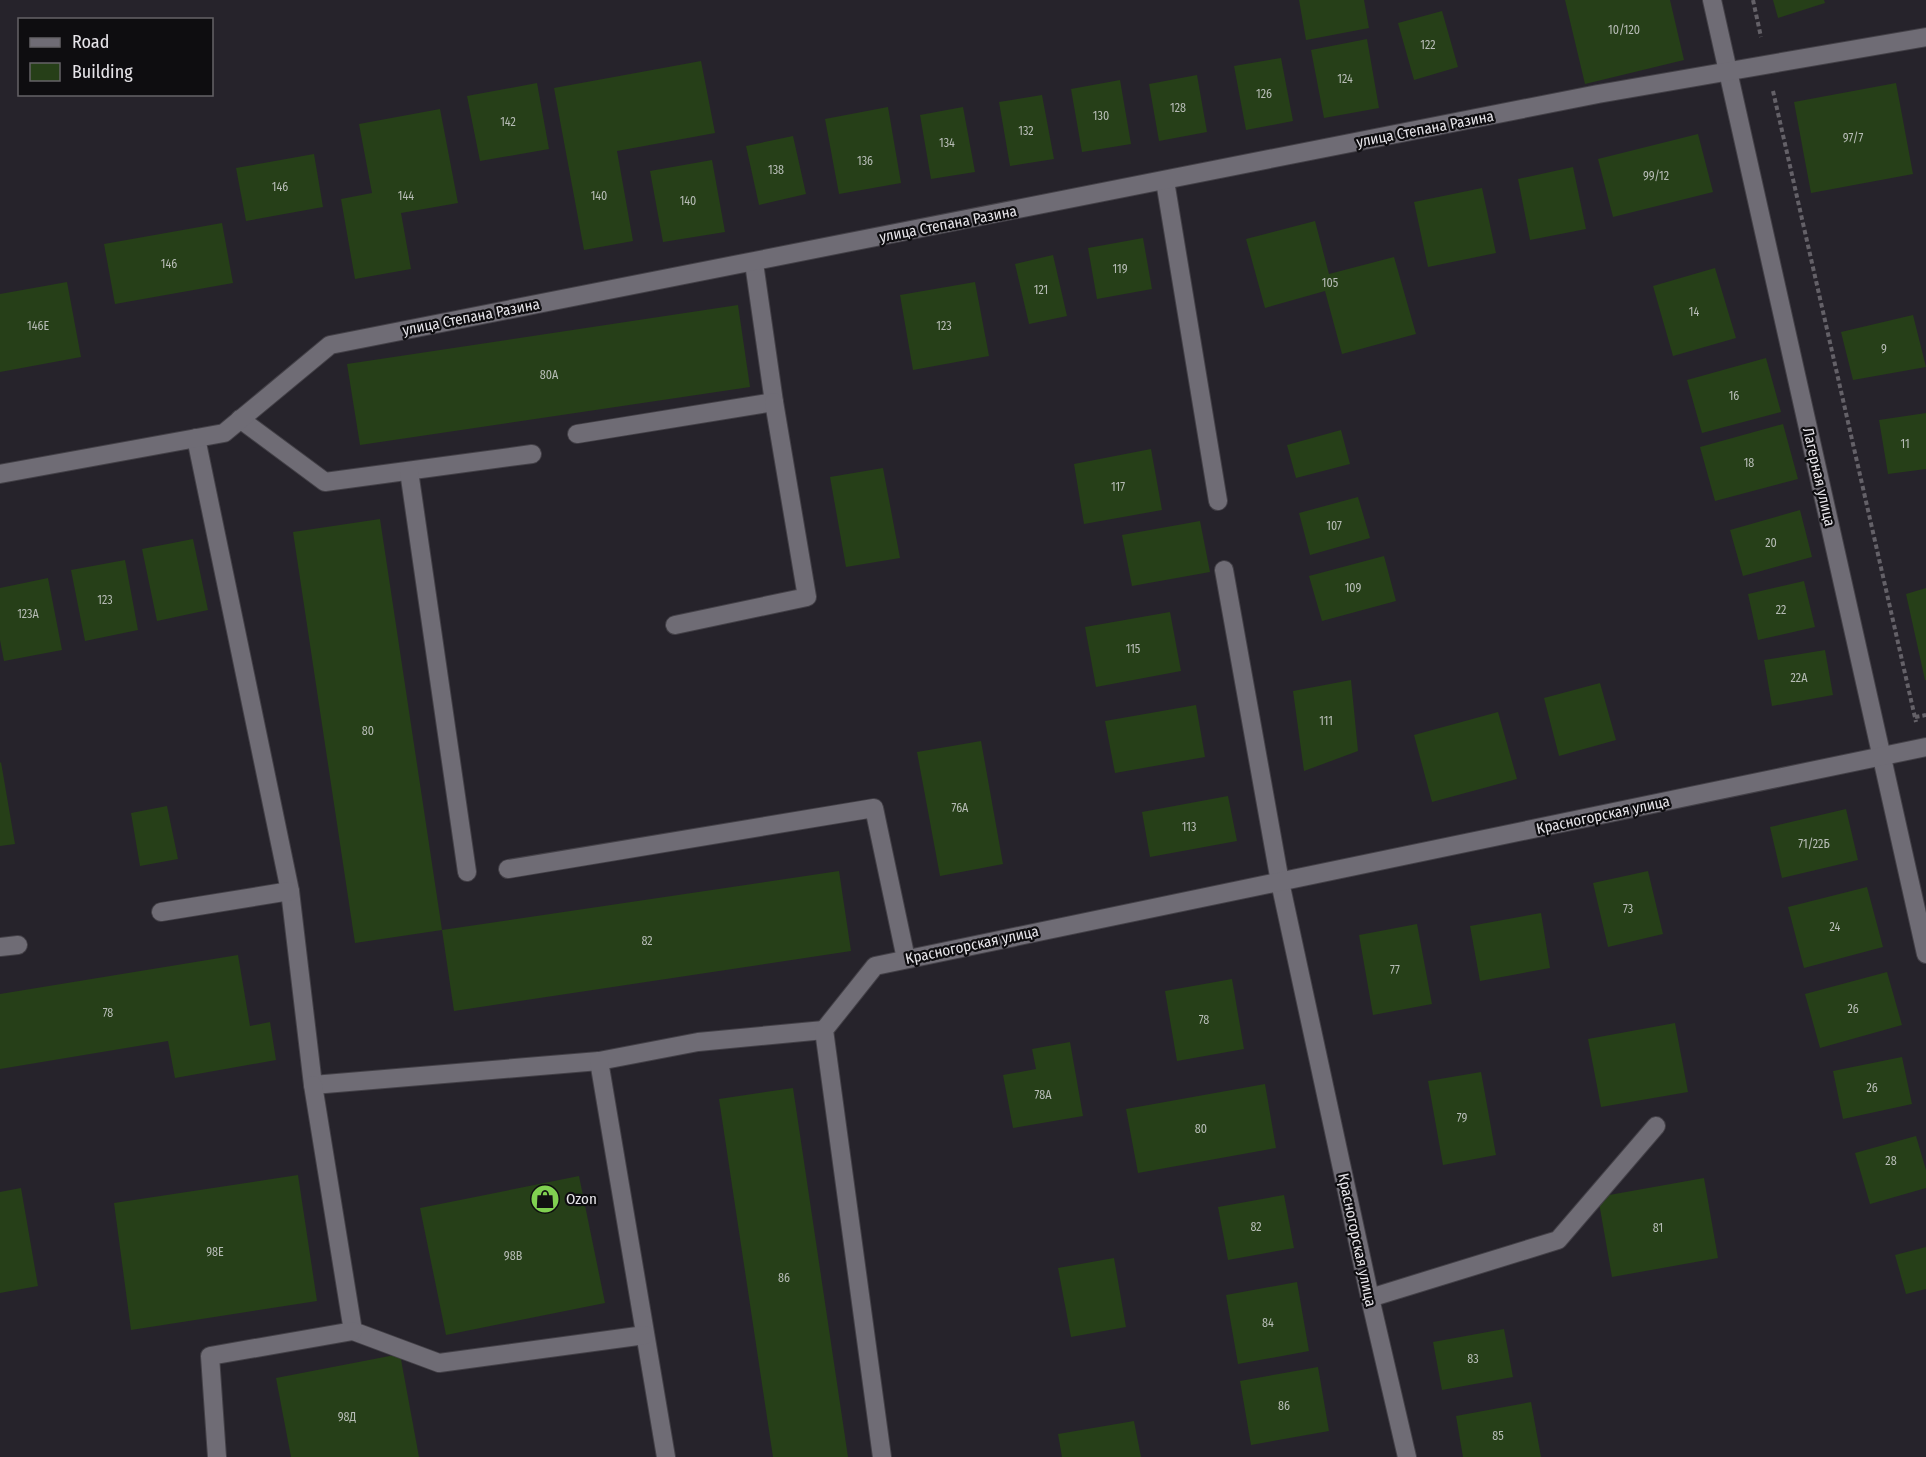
<svg xmlns="http://www.w3.org/2000/svg" width="1926" height="1457" font-family="'Fira Sans Condensed',sans-serif">
<style>
.building{fill:#263f18}
.lines{fill:none;stroke-linecap:round;stroke-linejoin:round}
.minor-casing{stroke:#434047;stroke-width:20}
.path{stroke:#646168;stroke-width:4;stroke-dasharray:4.5 3;stroke-linecap:butt}
.minor{stroke:#6f6c75;stroke-width:18}
.labels{text-anchor:middle;dominant-baseline:central;stroke-width:4.5;stroke-linejoin:round;paint-order:stroke}
.number-label{font-size:12px;fill:#b7bcb6}
.street-label{font-size:15px;fill:#e7e5ea;stroke:#0e0d10}
.poi-label{font-size:15px;fill:#e7e5ea;stroke:#0e0d10;text-anchor:start}
</style>
<rect width="100%" height="100%" fill="#26232b"/>
<g class="building">
<path d="M1299,0h65l5,28 -63,12z"/>
<path d="M1565,0h105l14,60 -99,24z"/>
<path d="M1773,0h51l1,3 -47,15z"/>
<path d="M1442,11l16,56 -44,13 -16,-57z"/>
<path d="M1367,39l12,69 -55,10 -13,-68z"/>
<path d="M1281,58l12,63 -47,9 -12,-64z"/>
<path d="M701,61l14,72 -98,18 16,90 -49,9 -30,-162z"/>
<path d="M1197,75l10,57 -48,9 -10,-57z"/>
<path d="M1120,80l11,64 -49,8 -11,-63z"/>
<path d="M537,83l12,66 -69,12 -13,-65z"/>
<path d="M1896,83l17,91 -102,19 -17,-91z"/>
<path d="M1042,95l12,64 -44,7 -11,-64z"/>
<path d="M888,107l13,76 -62,11 -14,-75z"/>
<path d="M963,107l12,65 -44,7 -11,-64z"/>
<path d="M440,109l18,94 -57,10 10,56 -56,10 -14,-80 31,-6 -13,-69z"/>
<path d="M1698,134l15,58 -100,25 -15,-58z"/>
<path d="M793,136l13,58 -47,11 -13,-59z"/>
<path d="M314,154l9,53 -77,14 -10,-53z"/>
<path d="M712,160l13,72 -62,10 -13,-71z"/>
<path d="M1573,167l13,62 -56,11 -12,-61z"/>
<path d="M1482,188l14,65 -68,14 -14,-65z"/>
<path d="M1315,221l14,53 65,-17 22,77 -74,20 -17,-63 -60,17 -19,-69z"/>
<path d="M222,223l11,60 -118,21 -11,-60z"/>
<path d="M1143,238l9,51 -55,10 -9,-51z"/>
<path d="M1053,255l14,61 -38,8 -14,-60z"/>
<path d="M1715,268l21,70 -63,18 -20,-70z"/>
<path d="M67,282l14,75 -81,15v-78z"/>
<path d="M975,282l14,74 -76,14 -13,-75z"/>
<path d="M738,305l12,82 -390,58 -13,-81z"/>
<path d="M1913,315l13,52 -73,13 -12,-48z"/>
<path d="M1766,358l15,54 -79,21 -15,-53z"/>
<path d="M1926,413v56l-38,5 -9,-54z"/>
<path d="M1783,424l15,55 -83,22 -15,-54z"/>
<path d="M1341,430l9,34 -54,14 -9,-33z"/>
<path d="M1151,449l11,61 -78,14 -10,-60z"/>
<path d="M883,468l17,90 -54,9 -16,-90z"/>
<path d="M1358,497l12,41 -60,17 -11,-42z"/>
<path d="M1800,510l12,47 -69,19 -13,-46z"/>
<path d="M380,519l62,411 -87,13 -62,-411z"/>
<path d="M1200,521l10,51 -78,14 -10,-51z"/>
<path d="M193,539l15,71 -51,11 -15,-72z"/>
<path d="M1384,556l12,45 -74,20 -13,-45z"/>
<path d="M125,560l13,70 -53,11 -14,-71z"/>
<path d="M48,578l14,72 -58,11 -4,-21v-52z"/>
<path d="M1804,581l11,46 -57,13 -10,-46z"/>
<path d="M1926,588v92h-1l-19,-86z"/>
<path d="M1170,612l11,59 -85,16 -11,-60z"/>
<path d="M1825,650l8,45 -61,11 -8,-46z"/>
<path d="M1351,680l7,71 -54,20 -11,-80z"/>
<path d="M1600,683l16,57 -57,16 -15,-58z"/>
<path d="M1196,705l9,52 -90,16 -10,-52z"/>
<path d="M1498,712l19,67 -85,23 -18,-67z"/>
<path d="M981,741l22,123 -63,12 -23,-124z"/>
<path d="M1,762l14,82 -15,2v-83z"/>
<path d="M1228,796l9,45 -87,16 -8,-45z"/>
<path d="M167,806l11,53 -38,7 -9,-53z"/>
<path d="M1846,809l12,51 -76,18 -12,-51z"/>
<path d="M839,871l12,80 -397,60 -12,-81z"/>
<path d="M1648,871l15,63 -55,13 -15,-64z"/>
<path d="M1867,887l16,60 -79,21 -16,-61z"/>
<path d="M1541,913l9,55 -70,13 -10,-55z"/>
<path d="M1417,924l15,80 -59,11 -14,-80z"/>
<path d="M238,955l12,71 20,-4 6,38 -101,18 -7,-37 -168,28v-75z"/>
<path d="M1887,972l15,53 -82,23 -15,-54z"/>
<path d="M1232,979l12,70 -67,12 -12,-70z"/>
<path d="M1675,1023l13,69 -87,15 -13,-68z"/>
<path d="M1070,1042l13,74 -70,12 -10,-53 33,-6 -4,-20z"/>
<path d="M1902,1057l10,47 -69,15 -10,-48z"/>
<path d="M1481,1072l15,83 -53,10 -15,-84z"/>
<path d="M1265,1084l11,64 -138,25 -12,-64z"/>
<path d="M793,1088l55,369h-75l-54,-358z"/>
<path d="M1916,1136l10,34v18l-56,16 -15,-51z"/>
<path d="M298,1175l19,126 -186,29 -17,-127z"/>
<path d="M579,1176l26,127 -159,32 -26,-127z"/>
<path d="M1704,1178l14,80 -106,19 -14,-80z"/>
<path d="M21,1188l17,98 -38,7v-101z"/>
<path d="M1284,1195l10,53 -66,12 -10,-53z"/>
<path d="M1926,1247v42l-20,5 -11,-39z"/>
<path d="M1114,1258l12,69 -55,10 -13,-69z"/>
<path d="M1297,1282l12,69 -71,13 -12,-69z"/>
<path d="M1504,1329l9,48 -71,13 -9,-48z"/>
<path d="M400,1354l19,103h-128l-15,-79z"/>
<path d="M1318,1367l11,64 -78,14 -11,-64z"/>
<path d="M1531,1402l10,55h-78l-7,-41z"/>
<path d="M1134,1421l7,36h-79l-4,-23z"/>
</g>
<g class="lines">
<g class="minor-casing">
<g id="minor">
<path d="M1712,0l214,954"/>
<path d="M1165,181l53,320"/>
<path d="M240,419l85,63 207,-28"/>
<path d="M577,434l197,-32 -20,-139"/>
<path d="M196,438l94,453 23,194 286,-24 99,-19 126,-12"/>
<path d="M409,471l58,401"/>
<path d="M0,474l224,-41 106,-88 1268,-251 328,-57"/>
<path d="M1224,570l56,312 90,416 37,159"/>
<path d="M675,625l132,-28 -33,-195"/>
<path d="M508,869l366,-61 32,151"/>
<path d="M161,912l129,-21"/>
<path d="M0,947l18,-2"/>
<path d="M599,1061l67,396"/>
<path d="M313,1085l40,246 86,32 206,-28"/>
<path d="M1370,1298l188,-58 98,-114"/>
<path d="M217,1457l-7,-101 143,-25"/>
<path d="M882,1457l-58,-427 51,-64 1051,-219"/>
</g>
</g>
<g class="path">
<path d="M1753,0l8,37"/>
<path d="M1773,91l143,631"/>
<path d="M1915,717l11,-2"/>
</g>
<use href="#minor" class="minor"/>
</g>
<defs>
<g id="shop-disc" transform="scale(1.5)"><circle r="9.5" fill="#80d051" stroke="#0e0d10"/><path d="M-5-2.5h2.3a2.7 3.5 0 0 1 5.4 0H5L5.5 6h-11ZM-1.5-2.5h3a1.5 2.3 0 0 0-3 0Z" fill="#111"/></g>
</defs>
<g fill-rule="evenodd">
<use href="#shop-disc" x="545" y="1199"/>
</g>
<g class="labels">
<g class="number-label">
<text x="1624" y="30">10/120</text>
<text x="1428" y="45">122</text>
<text x="1345" y="79">124</text>
<text x="1264" y="94">126</text>
<text x="1178" y="108">128</text>
<text x="1101" y="116">130</text>
<text x="508" y="122">142</text>
<text x="1026" y="131">132</text>
<text x="1853" y="138">97/7</text>
<text x="947" y="143">134</text>
<text x="865" y="161">136</text>
<text x="776" y="170">138</text>
<text x="1656" y="176">99/12</text>
<text x="280" y="187">146</text>
<text x="406" y="196">144</text>
<text x="599" y="196">140</text>
<text x="688" y="201">140</text>
<text x="169" y="264">146</text>
<text x="1120" y="269">119</text>
<text x="1330" y="283">105</text>
<text x="1041" y="290">121</text>
<text x="1694" y="312">14</text>
<text x="38" y="326">146Е</text>
<text x="944" y="326">123</text>
<text x="1884" y="349">9</text>
<text x="549" y="375">80А</text>
<text x="1734" y="396">16</text>
<text x="1905" y="444">11</text>
<text x="1749" y="463">18</text>
<text x="1118" y="487">117</text>
<text x="1334" y="526">107</text>
<text x="1771" y="543">20</text>
<text x="1353" y="588">109</text>
<text x="105" y="600">123</text>
<text x="1781" y="610">22</text>
<text x="28" y="614">123А</text>
<text x="1133" y="649">115</text>
<text x="1799" y="678">22А</text>
<text x="1326" y="721">111</text>
<text x="368" y="731">80</text>
<text x="960" y="808">76А</text>
<text x="1189" y="827">113</text>
<text x="1814" y="844">71/22Б</text>
<text x="1628" y="909">73</text>
<text x="1835" y="927">24</text>
<text x="647" y="941">82</text>
<text x="1395" y="970">77</text>
<text x="1853" y="1009">26</text>
<text x="108" y="1013">78</text>
<text x="1204" y="1020">78</text>
<text x="1872" y="1088">26</text>
<text x="1043" y="1095">78А</text>
<text x="1462" y="1118">79</text>
<text x="1201" y="1129">80</text>
<text x="1891" y="1161">28</text>
<text x="1256" y="1227">82</text>
<text x="1658" y="1228">81</text>
<text x="215" y="1252">98Е</text>
<text x="513" y="1256">98В</text>
<text x="784" y="1278">86</text>
<text x="1268" y="1323">84</text>
<text x="1473" y="1359">83</text>
<text x="1284" y="1406">86</text>
<text x="347" y="1417">98Д</text>
<text x="1498" y="1436">85</text>
</g>
<g class="street-label">
<text transform="translate(1425 129) rotate(-11)">улица Степана Разина</text>
<text transform="translate(948 224) rotate(-11)">улица Степана Разина</text>
<text transform="translate(471 317) rotate(-11)">улица Степана Разина</text>
<text transform="translate(1819 477) rotate(77)">Лагерная улица</text>
<text transform="translate(1603 815) rotate(-12)">Красногорская улица</text>
<text transform="translate(972 945) rotate(-12)">Красногорская улица</text>
<text transform="translate(1357 1240) rotate(78)">Красногорская улица</text>
</g>
<g class="poi-label">
<text x="566" y="1199">Ozon</text>
</g>
</g>
<rect x="18" y="18" width="195" height="78" fill="#0e0d10" stroke="#656367" stroke-width="1.5"/>
<rect x="30" y="38" width="30" height="9" fill="#6f6c75" stroke="#656367" stroke-width="1.5"/>
<text x="72" y="48" font-size="18" fill="#e7e5ea">Road</text>
<rect x="30" y="63" width="30" height="18" fill="#263f18" stroke="#656367" stroke-width="1.5"/>
<text x="72" y="78" font-size="18" fill="#e7e5ea">Building</text>
</svg>
